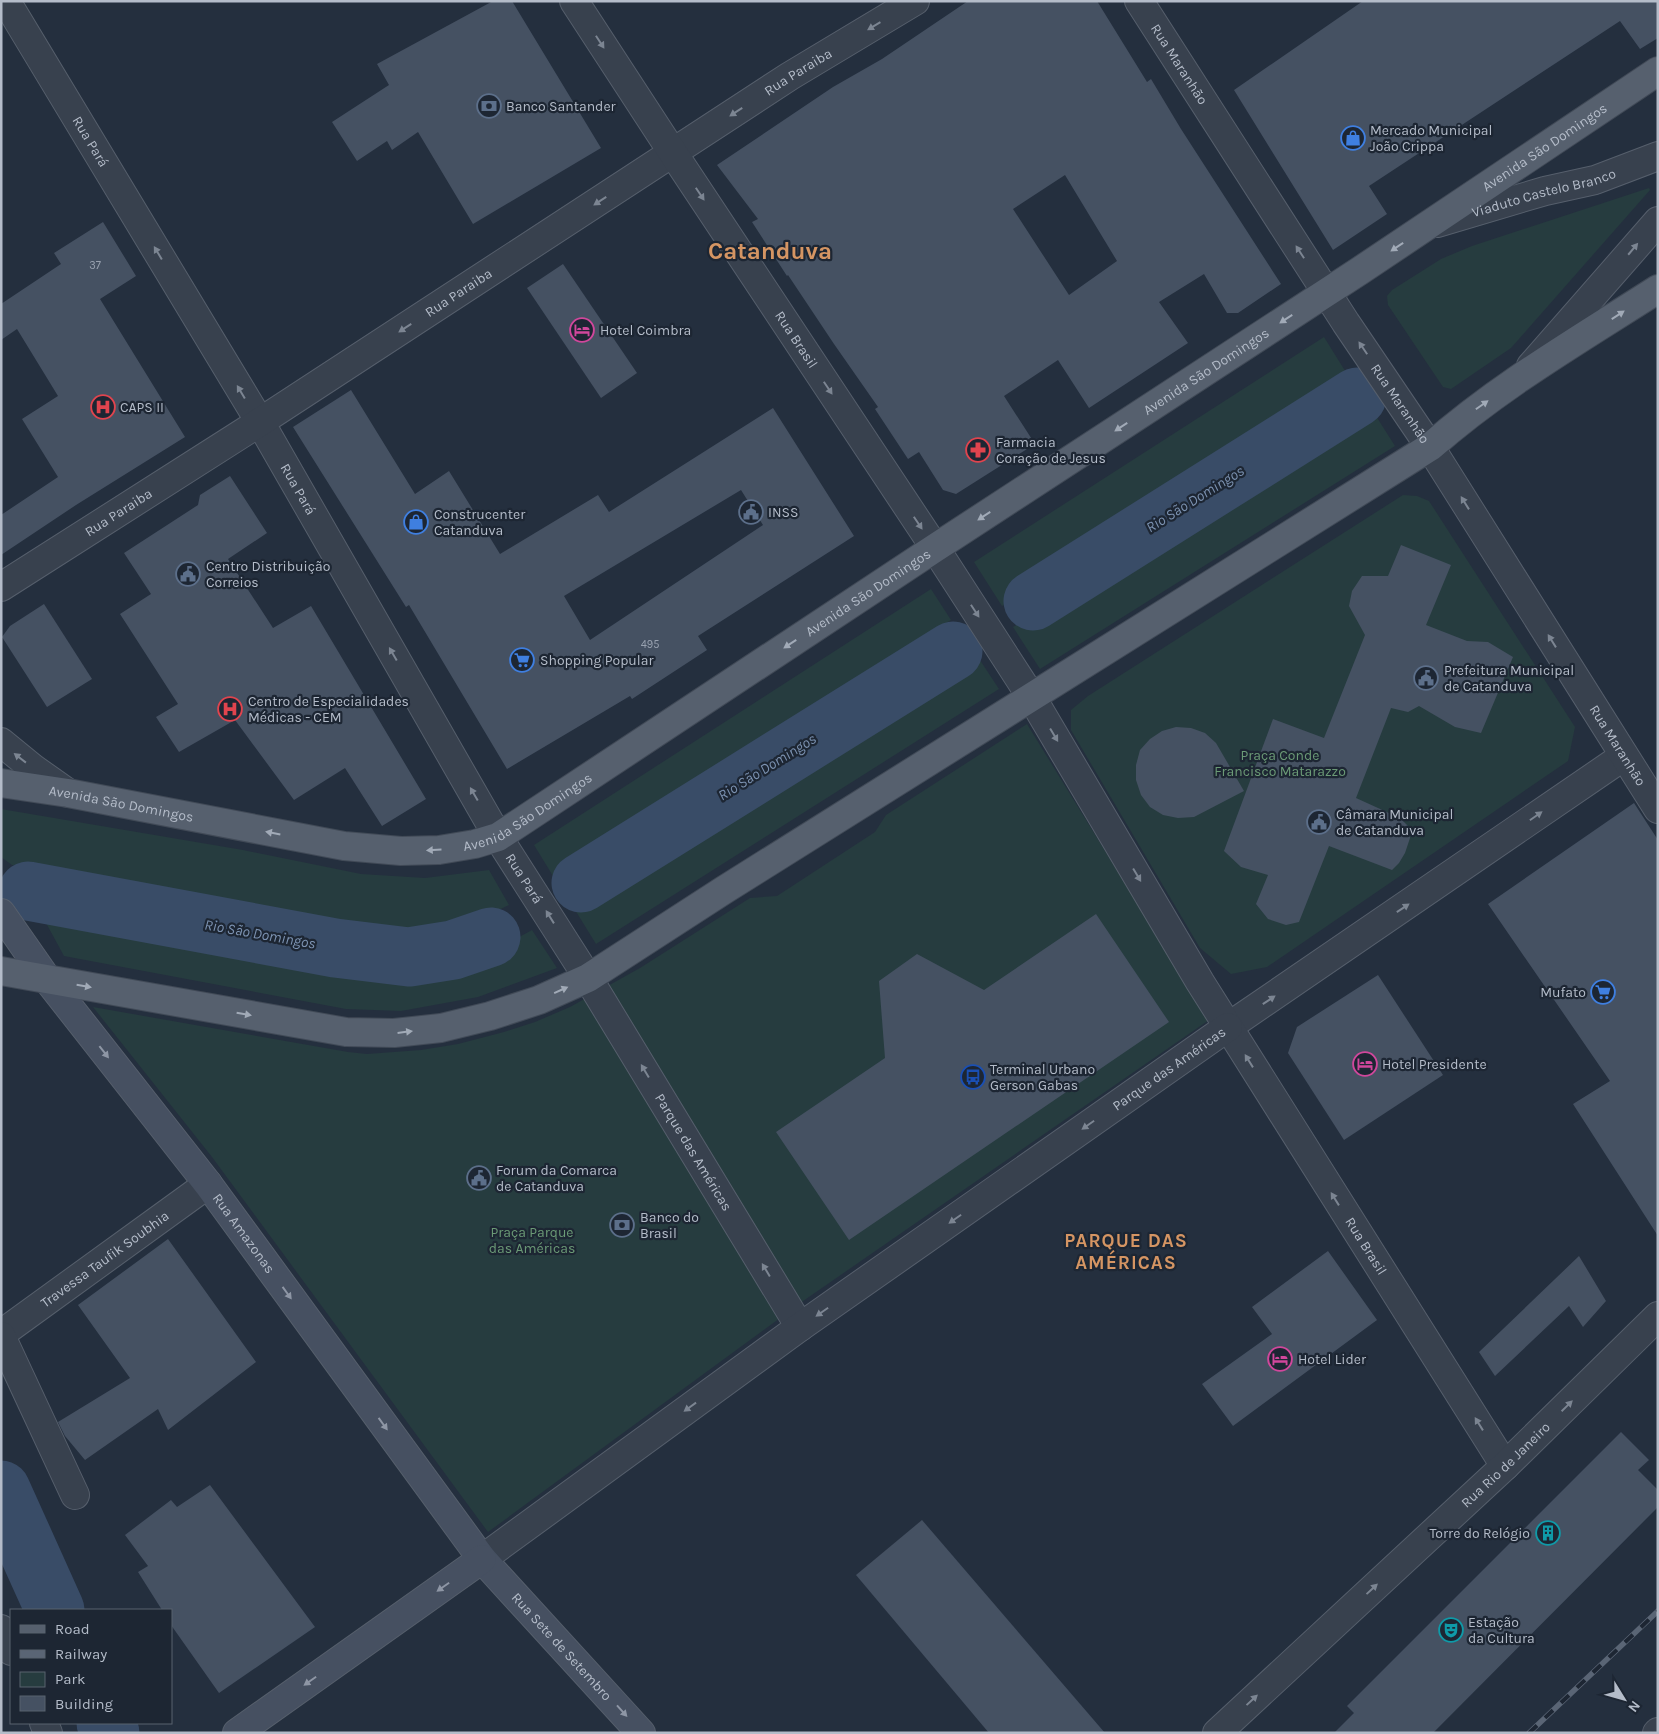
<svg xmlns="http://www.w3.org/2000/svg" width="1659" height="1734" font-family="Karla,sans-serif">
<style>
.green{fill:#263c3f}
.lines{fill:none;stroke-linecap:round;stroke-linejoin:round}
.river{stroke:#394c67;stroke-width:59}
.building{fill:#455162;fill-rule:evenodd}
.minor-casing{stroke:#565f6c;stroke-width:30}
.tertiary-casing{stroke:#565f6c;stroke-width:30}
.secondary-casing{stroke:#565f6c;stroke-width:30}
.primary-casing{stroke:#414a57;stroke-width:30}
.minor{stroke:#38414e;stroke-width:28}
.tertiary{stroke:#38414e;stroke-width:28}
.secondary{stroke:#465061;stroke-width:28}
.primary{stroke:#56606e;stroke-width:28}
.rail-casing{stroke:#5a6575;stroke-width:5.5}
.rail{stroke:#1d2633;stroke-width:4;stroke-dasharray:11;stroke-linecap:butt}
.oneway{fill:#7c8592}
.oneway2{fill:#a1aab7}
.oneway3{fill:#8e96a5}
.labels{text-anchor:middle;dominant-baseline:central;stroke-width:4.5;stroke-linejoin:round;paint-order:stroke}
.number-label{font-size:11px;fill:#98a1af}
.street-label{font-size:14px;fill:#b4bcc9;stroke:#1d2633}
.poi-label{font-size:14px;fill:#b4bcc9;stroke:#1d2633;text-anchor:start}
.park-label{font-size:14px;fill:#6b9a76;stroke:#1d2633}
.water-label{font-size:15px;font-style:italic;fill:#7c92b1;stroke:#1d2633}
.district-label{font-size:19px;font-weight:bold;letter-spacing:1px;fill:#d59563;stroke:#1d2633}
.town-label{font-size:24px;font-weight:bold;fill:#d59563;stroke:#1d2633}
</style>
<rect width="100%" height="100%" fill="#242f3e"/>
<g class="green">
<path d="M1649,188l1,2 -139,158 -60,41 -8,-2 -55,-82 -1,-9 5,-6 49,-31 31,-13z"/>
<path d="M1324,337l28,45 -350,224 -28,-44z"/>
<path d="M1369,405l26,41 -355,223 -27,-42z"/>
<path d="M1403,495l14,1 12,5 146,226 -7,34 -301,206 -36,7 -31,-26 -129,-218v-20l17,-14z"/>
<path d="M931,589l20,31 -398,256 -19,-31z"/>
<path d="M974,651l25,38 -403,255 -24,-39z"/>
<path d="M1027,724l182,296 -403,279 -318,233 -276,-375 -119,-150 255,45 19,2 54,-4 37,-6 46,-12 31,-10 35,-15 70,-39 110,-70 27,-2 98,-64 11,-17z"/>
<path d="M1,809l242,41 118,24 64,4 64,-8 20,35 -40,19 -49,10 -69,-5 -339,-64 -11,-8z"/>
<path d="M39,910l368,65 61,-10 64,-35 25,38 -79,29 -77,14 -55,-2 -282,-53z"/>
</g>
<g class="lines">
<g class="river">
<path d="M1033,601l324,-204"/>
<path d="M581,883l372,-232"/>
<path d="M28,891l307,57 74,9 44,-7 38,-13"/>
<path d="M1,1490l54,120"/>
<path d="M106,1723l4,10"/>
</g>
</g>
<g class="building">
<path d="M493,1h19l89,147 -128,76 -55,-92 -26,18 -5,-9 -30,20 -25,-39 57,-37 -12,-21z"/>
<path d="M968,1h129l50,81 4,-3 30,50 100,155 -43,29h-11l-23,-39 -45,28 29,41 -99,65 -31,-48 -54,36 31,48 -79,50 -13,-4 -24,-38 -11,7 -33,-50 3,-2 -44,-63 -46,-69 -1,1 -35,-54 6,-3 -41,-54 116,-78 49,-28zM1065,175l52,86 -48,34 -56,-86z"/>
<path d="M1363,1h295v37l-18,11 -20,-28 -251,165 18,28 -54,36 -99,-160z"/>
<path d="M103,222l33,54 -36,23 85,138 -109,68 -75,50v-40l57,-38 -36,-58 36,-23 -41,-67 -16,11v-36l60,-40 -7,-11z"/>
<path d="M563,264l74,109 -36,25 -74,-110z"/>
<path d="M351,390l64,104 34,-23 51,83 98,-59 11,17 164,-104 81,128 -156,100 9,14 -75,49 -2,-3 -123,73 -98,-164 -3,2 -113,-180zM741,490l22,35 -173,115 -26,-44z"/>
<path d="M230,476l37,57 -39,26 45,69 38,-22 115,193 -44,27 -37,-58 -51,32 -59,-80 -56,32 -23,-35 22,-13 -58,-90 31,-20 -27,-41 74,-48 2,-10z"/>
<path d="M1401,545l50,20 -25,60 41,16 21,1 25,15 -32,76 -26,-6 -36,-21 -11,6 -17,-4 -35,90 44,20 8,8 2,12 -5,15 -6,10 -7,7 -63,-24 -30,76 -13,3 -18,-6 -12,-15 12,-29 -27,-8 -17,-16 49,-132 51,19 41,-103 -16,-29 3,-15 10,-15h26z"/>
<path d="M44,604l48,75 -45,28 -45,-70 8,-11z"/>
<path d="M1176,727l15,1 14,5 11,10 28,48 -50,26 -16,1 -15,-3 -13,-8 -9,-12 -5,-15v-15l4,-15 10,-11 12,-8z"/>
<path d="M1634,803l24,37v396l-85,-132 37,-23 -122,-177z"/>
<path d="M1096,914l73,108 -320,218 -73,-108 109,-74 -6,-77 38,-27 67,36z"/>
<path d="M1378,975l65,100 -99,65 -56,-87 9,-26z"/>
<path d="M168,1239l88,123 -88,68 -10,-21 -73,51 -20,-24 -7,-14 72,-44 -52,-73z"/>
<path d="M1328,1251l49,69 -144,106 -31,-42 70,-50 -20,-27z"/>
<path d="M1579,1256l27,45 -23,26 -14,-21 -74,70 -16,-24z"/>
<path d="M1621,1432l28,28 -11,10 20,20v17l-225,226h-99l20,-20 -7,-7z"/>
<path d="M210,1485l105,142 -96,66 -48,-68v-15h-9l-24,-38 10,-6 -23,-31 46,-35 6,7z"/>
<path d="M922,1520l183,213h-116l-133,-158z"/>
</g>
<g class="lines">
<g class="minor-casing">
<g id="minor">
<path id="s1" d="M6,1l254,421 238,415"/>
<path id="s2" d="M1,587l259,-165 530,-346 125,-75"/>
<path d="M1,742l33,27 34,24"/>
<path d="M1228,1027l396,-271"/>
<path id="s3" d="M1,1334l207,-150"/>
<path d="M1,1336l74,159"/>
<path d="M1,1629l10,22"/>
<path d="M44,1723l4,10"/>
</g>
</g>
<g class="tertiary-casing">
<g id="tertiary">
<path id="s4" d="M574,1l99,152 262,395 97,150 168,284 305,484"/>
<path id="s5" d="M1139,1l207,322 84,124 228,362"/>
<path id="s6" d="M1437,223l108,-32 50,-11 63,-24"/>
<path d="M1531,366l127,-145"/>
<path id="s7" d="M498,837l90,141 212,349"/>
<path id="s8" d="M482,1559l318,-232 428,-300"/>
<path id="s9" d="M1217,1733l288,-267 153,-150"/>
<path d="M1657,1733l1,-1"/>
</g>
</g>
<g class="secondary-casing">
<g id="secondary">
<path id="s10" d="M1,913l46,66 161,205 274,375 159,174"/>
<path d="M237,1733l245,-174"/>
</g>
</g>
<g class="primary-casing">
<g id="primary">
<path id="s11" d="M1,783l67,10 276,53 57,5 38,-1 36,-6 23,-7 437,-289 426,-278 297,-199"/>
<path d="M1,971l345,61 48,1 47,-5 49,-12 49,-16 49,-22 136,-88 706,-443c69,-61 150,-108 228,-158"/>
</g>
</g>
<use href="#minor" class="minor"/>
<use href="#tertiary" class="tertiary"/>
<use href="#secondary" class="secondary"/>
<use href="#primary" class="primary"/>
<g class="rail-casing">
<path id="rail" d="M1529,1733l129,-122"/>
</g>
<use href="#rail" class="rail"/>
</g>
<defs><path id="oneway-solid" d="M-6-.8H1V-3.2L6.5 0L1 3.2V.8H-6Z" transform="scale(1.25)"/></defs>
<g class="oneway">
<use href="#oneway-solid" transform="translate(874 26) rotate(149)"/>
<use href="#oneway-solid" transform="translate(600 42) rotate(57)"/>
<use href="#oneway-solid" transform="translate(736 112) rotate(147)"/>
<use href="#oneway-solid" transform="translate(700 194) rotate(56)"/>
<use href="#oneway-solid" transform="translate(600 201) rotate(147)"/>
<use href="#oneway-solid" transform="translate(1633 249) rotate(-50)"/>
<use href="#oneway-solid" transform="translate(1300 252) rotate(-123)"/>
<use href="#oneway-solid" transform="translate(158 253) rotate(-121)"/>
<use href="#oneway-solid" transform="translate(405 328) rotate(147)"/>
<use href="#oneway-solid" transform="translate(1363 348) rotate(-124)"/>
<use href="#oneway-solid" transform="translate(828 388) rotate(56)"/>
<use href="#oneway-solid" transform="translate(241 392) rotate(-121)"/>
<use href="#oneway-solid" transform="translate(1465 503) rotate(-122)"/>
<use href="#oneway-solid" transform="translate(918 523) rotate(56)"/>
<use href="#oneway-solid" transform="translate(975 611) rotate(57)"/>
<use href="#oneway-solid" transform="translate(1552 641) rotate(-122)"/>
<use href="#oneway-solid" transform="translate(393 654) rotate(-120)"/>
<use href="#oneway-solid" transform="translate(1054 735) rotate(59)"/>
<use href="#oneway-solid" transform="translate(20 758) rotate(-142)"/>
<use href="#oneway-solid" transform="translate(474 794) rotate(-120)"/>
<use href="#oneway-solid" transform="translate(1536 816) rotate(-35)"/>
<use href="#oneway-solid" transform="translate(1137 875) rotate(59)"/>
<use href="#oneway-solid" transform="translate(1403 908) rotate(-34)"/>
<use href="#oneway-solid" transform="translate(550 917) rotate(-122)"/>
<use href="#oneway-solid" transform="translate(1269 1000) rotate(-34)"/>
<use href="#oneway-solid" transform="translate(1249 1061) rotate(-122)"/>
<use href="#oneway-solid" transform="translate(645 1071) rotate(-121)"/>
<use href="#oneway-solid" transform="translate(1088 1125) rotate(145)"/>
<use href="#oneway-solid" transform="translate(1335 1199) rotate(-122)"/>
<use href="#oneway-solid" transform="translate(955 1219) rotate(145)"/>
<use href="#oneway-solid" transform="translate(766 1270) rotate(-121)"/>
<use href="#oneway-solid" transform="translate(822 1312) rotate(145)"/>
<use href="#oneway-solid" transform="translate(1567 1406) rotate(-44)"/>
<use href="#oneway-solid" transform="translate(690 1407) rotate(144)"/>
<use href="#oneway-solid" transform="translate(1479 1424) rotate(-122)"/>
<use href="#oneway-solid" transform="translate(1372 1589) rotate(-43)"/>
<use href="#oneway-solid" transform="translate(1252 1700) rotate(-43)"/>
</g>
<g class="oneway2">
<use href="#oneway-solid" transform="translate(1397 247) rotate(146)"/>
<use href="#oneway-solid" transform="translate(1618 315) rotate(-33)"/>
<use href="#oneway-solid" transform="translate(1286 319) rotate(147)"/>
<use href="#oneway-solid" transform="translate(1482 405) rotate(-35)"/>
<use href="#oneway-solid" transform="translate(1121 427) rotate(147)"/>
<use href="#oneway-solid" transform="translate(984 516) rotate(147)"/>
<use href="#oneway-solid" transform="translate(790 644) rotate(147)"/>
<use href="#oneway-solid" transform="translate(273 833) rotate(-169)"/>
<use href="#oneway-solid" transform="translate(434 850) rotate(177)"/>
<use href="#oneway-solid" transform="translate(84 986) rotate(10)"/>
<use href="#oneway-solid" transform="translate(561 990) rotate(-24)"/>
<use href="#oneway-solid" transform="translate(244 1014) rotate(10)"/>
<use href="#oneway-solid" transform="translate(405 1032) rotate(-7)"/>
</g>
<g class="oneway3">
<use href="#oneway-solid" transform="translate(104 1052) rotate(52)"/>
<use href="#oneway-solid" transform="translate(287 1293) rotate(54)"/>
<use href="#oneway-solid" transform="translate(383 1424) rotate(54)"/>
<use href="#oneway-solid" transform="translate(443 1587) rotate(145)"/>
<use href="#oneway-solid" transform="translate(310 1681) rotate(145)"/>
<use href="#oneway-solid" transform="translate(622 1711) rotate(48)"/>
</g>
<defs>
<g id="bank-ring" transform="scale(1.25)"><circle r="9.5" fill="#1d2633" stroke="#5c6f8a" stroke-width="1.5"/><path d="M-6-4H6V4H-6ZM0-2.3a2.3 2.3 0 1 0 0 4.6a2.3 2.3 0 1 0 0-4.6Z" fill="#5c6f8a"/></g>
<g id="shop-ring" transform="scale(1.25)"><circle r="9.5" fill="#1d2633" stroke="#3f7fe0" stroke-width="1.5"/><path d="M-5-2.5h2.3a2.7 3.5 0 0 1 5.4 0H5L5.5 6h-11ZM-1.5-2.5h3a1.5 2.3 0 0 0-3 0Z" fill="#3f7fe0"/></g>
<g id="hotel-ring" transform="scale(1.25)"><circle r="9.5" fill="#1d2633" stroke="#d1479c" stroke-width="1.5"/><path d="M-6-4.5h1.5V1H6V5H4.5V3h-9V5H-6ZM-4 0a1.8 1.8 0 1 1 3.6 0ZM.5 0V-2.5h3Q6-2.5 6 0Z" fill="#d1479c"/></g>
<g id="hospital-ring" transform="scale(1.25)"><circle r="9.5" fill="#1d2633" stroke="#e0444e" stroke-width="1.5"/><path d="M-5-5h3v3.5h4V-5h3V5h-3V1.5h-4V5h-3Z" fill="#e0444e"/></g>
<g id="pharmacy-ring" transform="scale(1.25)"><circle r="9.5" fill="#1d2633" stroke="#e0444e" stroke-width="1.5"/><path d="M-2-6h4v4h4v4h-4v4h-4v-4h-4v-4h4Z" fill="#e0444e"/></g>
<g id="civic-ring" transform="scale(1.25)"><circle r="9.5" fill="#1d2633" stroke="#5c6f8a" stroke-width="1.5"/><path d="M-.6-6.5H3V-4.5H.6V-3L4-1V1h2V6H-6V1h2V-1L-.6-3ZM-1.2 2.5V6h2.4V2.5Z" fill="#5c6f8a"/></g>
<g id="supermarket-ring" transform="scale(1.25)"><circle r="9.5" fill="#1d2633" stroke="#3f7fe0" stroke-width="1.5"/><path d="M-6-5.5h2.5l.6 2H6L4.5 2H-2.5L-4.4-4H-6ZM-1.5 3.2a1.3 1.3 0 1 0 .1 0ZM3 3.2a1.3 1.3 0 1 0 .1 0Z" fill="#3f7fe0"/></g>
<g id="bus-ring" transform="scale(1.25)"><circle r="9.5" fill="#1d2633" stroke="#1a4fb4" stroke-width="1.5"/><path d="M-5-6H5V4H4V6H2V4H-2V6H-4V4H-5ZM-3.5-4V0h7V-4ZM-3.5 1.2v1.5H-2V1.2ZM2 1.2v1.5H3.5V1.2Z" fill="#1a4fb4"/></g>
<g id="building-ring" transform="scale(1.25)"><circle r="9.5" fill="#1d2633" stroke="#0f9aa8" stroke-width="1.5"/><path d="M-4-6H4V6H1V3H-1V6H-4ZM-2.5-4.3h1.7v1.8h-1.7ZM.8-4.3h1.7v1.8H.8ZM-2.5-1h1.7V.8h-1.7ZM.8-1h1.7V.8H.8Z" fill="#0f9aa8"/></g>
<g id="theatre-ring" transform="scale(1.25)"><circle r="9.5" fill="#1d2633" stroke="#0f9aa8" stroke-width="1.5"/><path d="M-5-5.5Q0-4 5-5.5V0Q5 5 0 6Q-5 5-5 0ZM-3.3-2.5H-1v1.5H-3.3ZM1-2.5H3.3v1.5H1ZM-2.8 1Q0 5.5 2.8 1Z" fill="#0f9aa8"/></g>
</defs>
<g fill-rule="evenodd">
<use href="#bank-ring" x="489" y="106"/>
<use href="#shop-ring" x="1353" y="138"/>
<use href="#hotel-ring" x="582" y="330"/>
<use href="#hospital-ring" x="103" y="407"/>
<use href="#pharmacy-ring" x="978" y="450"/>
<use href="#civic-ring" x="751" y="512"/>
<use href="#shop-ring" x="416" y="522"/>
<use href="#civic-ring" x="188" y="574"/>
<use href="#supermarket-ring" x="522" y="660"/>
<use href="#civic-ring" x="1426" y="678"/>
<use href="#hospital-ring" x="230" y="709"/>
<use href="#civic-ring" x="1319" y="822"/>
<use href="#supermarket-ring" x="1603" y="992"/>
<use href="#hotel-ring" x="1365" y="1064"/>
<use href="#bus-ring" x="973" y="1077"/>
<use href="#civic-ring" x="479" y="1178"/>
<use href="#bank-ring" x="622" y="1225"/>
<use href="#hotel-ring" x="1280" y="1359"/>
<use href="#building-ring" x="1548" y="1533"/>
<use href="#theatre-ring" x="1451" y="1630"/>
</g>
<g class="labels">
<g class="number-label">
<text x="95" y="265">37</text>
<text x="650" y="644">495</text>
</g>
<g class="street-label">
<text stroke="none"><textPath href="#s5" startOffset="75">Rua Maranhão</textPath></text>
<text stroke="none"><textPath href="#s2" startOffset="949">Rua Paraiba</textPath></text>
<text stroke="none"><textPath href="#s1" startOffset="164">Rua Pará</textPath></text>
<text stroke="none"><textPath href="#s11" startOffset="1758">Avenida São Domingos</textPath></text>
<text stroke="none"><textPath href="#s6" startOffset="111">Viaduto Castelo Branco</textPath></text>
<text stroke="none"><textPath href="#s2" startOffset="544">Rua Paraiba</textPath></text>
<text stroke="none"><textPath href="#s4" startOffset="405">Rua Brasil</textPath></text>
<text stroke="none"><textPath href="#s11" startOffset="1352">Avenida São Domingos</textPath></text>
<text stroke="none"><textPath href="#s5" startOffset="480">Rua Maranhão</textPath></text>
<text stroke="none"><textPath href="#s1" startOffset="569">Rua Pará</textPath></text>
<text stroke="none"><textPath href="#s2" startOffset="139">Rua Paraiba</textPath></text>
<text stroke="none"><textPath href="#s11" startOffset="948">Avenida São Domingos</textPath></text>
<text stroke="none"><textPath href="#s5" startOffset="885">Rua Maranhão</textPath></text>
<text stroke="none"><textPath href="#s11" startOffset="122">Avenida São Domingos</textPath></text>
<text stroke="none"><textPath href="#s11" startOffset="542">Avenida São Domingos</textPath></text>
<text stroke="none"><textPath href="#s7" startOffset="49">Rua Pará</textPath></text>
<text stroke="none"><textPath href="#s8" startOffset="844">Parque das Américas</textPath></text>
<text stroke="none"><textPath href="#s7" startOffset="371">Parque das Américas</textPath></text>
<text stroke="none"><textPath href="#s10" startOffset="402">Rua Amazonas</textPath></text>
<text stroke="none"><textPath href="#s4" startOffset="1476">Rua Brasil</textPath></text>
<text stroke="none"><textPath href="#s3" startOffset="128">Travessa Taufik Soubhia</textPath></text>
<text stroke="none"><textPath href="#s9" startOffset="394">Rua Rio de Janeiro</textPath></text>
<text stroke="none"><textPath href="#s10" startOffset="924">Rua Sete de Setembro</textPath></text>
</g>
<g class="poi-label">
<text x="506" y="106">Banco Santander</text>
<text x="1370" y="130">Mercado Municipal<tspan x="1370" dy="16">João Crippa</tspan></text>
<text x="600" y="330">Hotel Coimbra</text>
<text x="120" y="407">CAPS II</text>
<text x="996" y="442">Farmacia<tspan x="996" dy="16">Coração de Jesus</tspan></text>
<text x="768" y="512">INSS</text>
<text x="434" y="514">Construcenter<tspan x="434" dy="16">Catanduva</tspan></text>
<text x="206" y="566">Centro Distribuição<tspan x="206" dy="16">Correios</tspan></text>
<text x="540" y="660">Shopping Popular</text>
<text x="1444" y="670">Prefeitura Municipal<tspan x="1444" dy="16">de Catanduva</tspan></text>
<text x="248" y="701">Centro de Especialidades<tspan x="248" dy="16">Médicas - CEM</tspan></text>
<text x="1336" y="814">Câmara Municipal<tspan x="1336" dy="16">de Catanduva</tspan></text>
<text x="1586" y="992" text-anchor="end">Mufato</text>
<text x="1382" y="1064">Hotel Presidente</text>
<text x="990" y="1069">Terminal Urbano<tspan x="990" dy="16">Gerson Gabas</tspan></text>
<text x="496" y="1170">Forum da Comarca<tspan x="496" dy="16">de Catanduva</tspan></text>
<text x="640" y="1217">Banco do<tspan x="640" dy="16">Brasil</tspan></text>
<text x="1298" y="1359">Hotel Lider</text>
<text x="1530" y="1533" text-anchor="end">Torre do Relógio</text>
<text x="1468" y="1622">Estação<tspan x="1468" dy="16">da Cultura</tspan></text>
</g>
<g class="park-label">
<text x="1280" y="755">Praça Conde<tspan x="1280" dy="16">Francisco Matarazzo</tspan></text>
<text x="532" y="1232">Praça Parque<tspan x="532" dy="16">das Américas</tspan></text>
</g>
<g class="water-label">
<text transform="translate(1195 499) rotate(-32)">Rio São Domingos</text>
<text transform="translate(767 767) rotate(-32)">Rio São Domingos</text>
<text transform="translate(260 934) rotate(10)">Rio São Domingos</text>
</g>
<g class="district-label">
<text x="1126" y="1241">PARQUE DAS<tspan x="1126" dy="22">AMÉRICAS</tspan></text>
</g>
<g class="town-label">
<text x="770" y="251">Catanduva</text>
</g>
</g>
<rect width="1659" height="1734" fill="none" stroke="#b4bcc9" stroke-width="5"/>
<rect x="10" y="1609" width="162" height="115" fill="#1d2633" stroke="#59626f"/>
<rect x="20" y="1625" width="25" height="8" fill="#56606e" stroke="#59626f"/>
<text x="55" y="1634" font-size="15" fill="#b4bcc9">Road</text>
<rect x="20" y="1650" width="25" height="8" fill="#5a6575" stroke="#59626f"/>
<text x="55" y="1659" font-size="15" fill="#b4bcc9">Railway</text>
<rect x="20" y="1672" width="25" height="15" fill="#263c3f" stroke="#59626f"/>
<text x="55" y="1684" font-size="15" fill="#b4bcc9">Park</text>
<rect x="20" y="1696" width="25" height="15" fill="#455162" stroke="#59626f"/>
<text x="55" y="1709" font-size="15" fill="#b4bcc9">Building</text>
<g transform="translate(1624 1699) rotate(127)" stroke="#1d2633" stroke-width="4" paint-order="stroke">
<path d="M0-4L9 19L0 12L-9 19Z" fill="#b4bcc9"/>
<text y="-8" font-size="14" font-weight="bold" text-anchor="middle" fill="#b4bcc9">N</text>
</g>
</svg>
